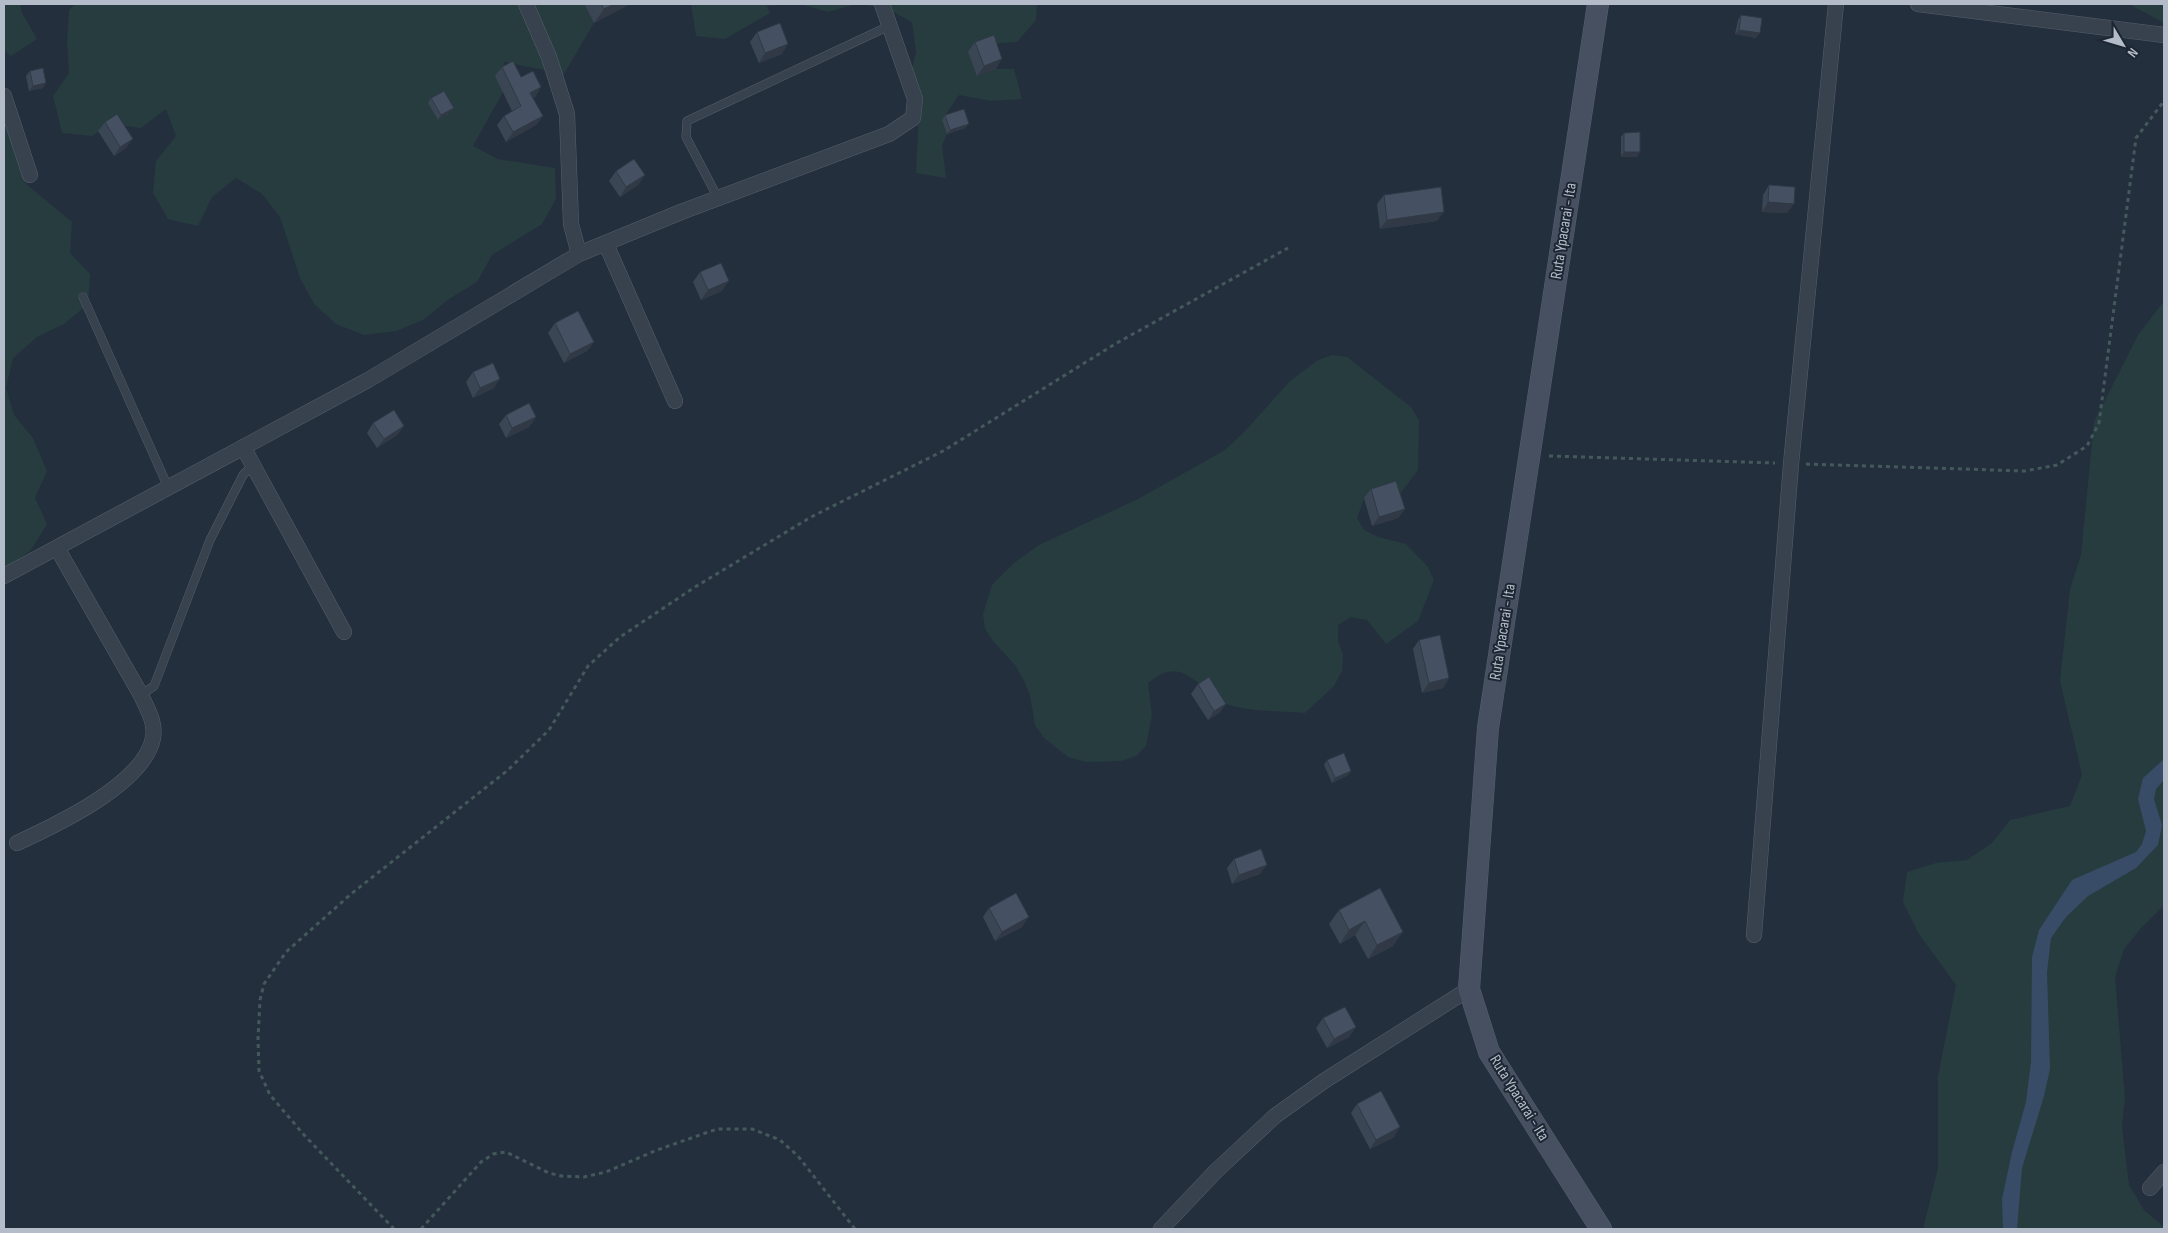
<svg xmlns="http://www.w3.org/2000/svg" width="2168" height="1233" font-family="'Sofia Sans Condensed',sans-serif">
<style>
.green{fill:#263c3f}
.water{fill:#394c67}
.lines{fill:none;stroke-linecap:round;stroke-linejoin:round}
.lane-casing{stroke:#565f6c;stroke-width:9}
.street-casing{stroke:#565f6c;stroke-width:16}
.secondary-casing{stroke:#565f6c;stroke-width:22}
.path{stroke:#44595c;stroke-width:3;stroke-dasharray:4 4;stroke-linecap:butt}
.lane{stroke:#38414e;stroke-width:8}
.street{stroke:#38414e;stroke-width:15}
.secondary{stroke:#465061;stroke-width:21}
.wall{fill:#3b4654}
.shaded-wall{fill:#303945}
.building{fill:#455162;stroke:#303945}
.labels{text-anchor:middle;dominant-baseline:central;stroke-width:4;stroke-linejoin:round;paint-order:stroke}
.street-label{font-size:16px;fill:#b4bcc9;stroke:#1d2633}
</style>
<rect width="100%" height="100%" fill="#242f3e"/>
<g class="green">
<path d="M4,4h16l2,9 15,26 -26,17 -7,-7z"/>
<path d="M75,4h512l-2,3 9,16 -30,51 -60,-12 -1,30 -30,54 25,13 57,9 1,31 -14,25 -50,31 -15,27 -28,17 -26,21 -27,11 -32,4 -28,-11 -22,-20 -14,-26 -20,-61 -18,-23 -26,-16 -24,19 -14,29 -30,-7 -15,-26 3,-32 20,-25 -10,-27 -25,19 -30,-4 -19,12 -30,-3 -9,-37 16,-23 -2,-32 2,-31z"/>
<path d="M691,4h98l-22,2 3,7 -45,26 -29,-3z"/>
<path d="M800,4h56l-28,8z"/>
<path d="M858,4h179l-1,16 -19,22 -30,2 -10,32 19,-7h18l8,30 -31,2 -32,-6 -17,25 5,14 -5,11 4,33 -30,-5 3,-62 -10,-28 7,-31 -4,-30 -26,-14z"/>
<path d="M2129,4h35v19z"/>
<path d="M4,110l16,43 6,31 46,38 -2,31 20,21 -2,30 -24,20 -27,13 -24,21 -7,30 8,27 19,23 14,33 -12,27 12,26 -16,26 -27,20z"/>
<path d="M2164,301v604l-22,22 -18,22 -9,28 10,121 -3,28 7,59 15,25 20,17v2h-241l15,-61v-92l18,-91 -37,-51 -16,-32 4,-30 29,-9 31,-3 25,-17 18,-23 60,-14 12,-31 -22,-94 10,-92 11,-34 13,-133 44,-87z"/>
<path d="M1332,355l15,2 64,50 8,13 -1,50 -18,24 -36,5 -7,19 7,12 14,7 28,7 22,23 6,13 -16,41 -32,23 -19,-24 -16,-3 -13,8v16l5,14 -1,16 -8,15 -29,27c-24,-2 -52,-1 -76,-8 -6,-2 -11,-7 -16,-11 -25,-18 -36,-35 -65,-11l4,32 -6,31 -10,10 -15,5 -35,1 -18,-5 -24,-19 -9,-13 -5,-29 -6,-15 -9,-16 -22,-24 -8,-12 -2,-15 9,-29 22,-22 25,-18 99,-46 87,-49 21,-20 44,-49 28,-21z"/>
</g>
<path class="water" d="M2164,759v21l-8,9 -2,10 8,26 -4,20 -22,23 -48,28 -22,21 -15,21 -4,34 3,97 -6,27 -22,72 -5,61h-14l-1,-30 10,-47 14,-50 5,-40 1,-105 7,-27 33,-50 64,-28 6,-8 4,-13 -8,-32 5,-21z"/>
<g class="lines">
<g class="lane-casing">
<g id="lane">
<path d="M718,198l-32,-61 1,-16 202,-95"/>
<path d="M83,297l85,190"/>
<path d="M141,695l13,-9 56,-146 33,-65 10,-10"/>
</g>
</g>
<g class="street-casing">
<g id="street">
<path d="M526,4l23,53 18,57 4,110 8,30"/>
<path d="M1918,4l246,31"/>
<path d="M4,96l26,79"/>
<path d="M606,244l69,157"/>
<path d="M243,447l101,185"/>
<path d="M4,576l364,-196 211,-126 102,-42 208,-78 24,-16 2,-19 -33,-95"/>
<path d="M17,843c39,-18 127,-59 136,-105 3,-16 -6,-29 -12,-43l-84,-147"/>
<path d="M1754,935l37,-471 45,-460"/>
<path d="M2150,1188l14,-16"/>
<path d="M1161,1229l55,-58 59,-55 49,-35 145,-92"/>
</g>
</g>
<g class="secondary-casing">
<path id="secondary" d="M1598,4l-110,724 -19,261 20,63 112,177"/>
</g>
<g class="path">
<path d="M1549,456l226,7"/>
<path d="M1806,464l219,7 32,-6 30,-19 12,-23 37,-285 28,-37"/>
<path d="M394,1229l-89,-93 -35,-41 -11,-24 -1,-32 2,-39 4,-16 22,-32 65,-58 157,-124 41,-40 39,-64 32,-29 75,-50 116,-70 132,-66 172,-107 173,-96"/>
<path d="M421,1229l60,-67 12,-8 13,-2 43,21 12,3 23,1 22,-5 51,-22 60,-21h35l28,11 18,16 57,73"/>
</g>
<use href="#lane" class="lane"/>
<use href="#street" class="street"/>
<use href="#secondary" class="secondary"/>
</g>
<g class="wall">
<path d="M587,4h43l-36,19 -9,-17z"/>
<path d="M1741,15l15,23 -21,-4 3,-14z"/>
<path d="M757,32l25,22 -23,9 -9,-21z"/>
<path d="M975,42l21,27 -19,7 -9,-24z"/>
<path d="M502,67l39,20 -6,10 -2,1 10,18 -7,9 -30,17 -9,-17 7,-9 8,-5 -17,-35z"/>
<path d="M30,71l13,17 -14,3 -3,-15z"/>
<path d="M431,98l23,10 -4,5 -12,7 -10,-17z"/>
<path d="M945,115l20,13 -18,6 -5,-14z"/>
<path d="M105,122l21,26 -12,8 -16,-25z"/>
<path d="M1624,133l16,19 -3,5h-16v-20z"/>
<path d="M616,171l29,4 -7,10 -18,12 -11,-16z"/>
<path d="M1769,185l18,28 -25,-1 1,-17z"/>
<path d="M1384,195l53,26 -57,8 -3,-25z"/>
<path d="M700,272l22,19 -21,9 -8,-18z"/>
<path d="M555,323l39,19 -7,9 -23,12 -16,-30z"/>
<path d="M473,372l21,16 -21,10 -7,-16z"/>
<path d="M506,415l30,2 -7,10 -23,11 -7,-14z"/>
<path d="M373,423l31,3 -7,9 -20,13 -10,-15z"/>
<path d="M1371,489l34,20 -7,9 -26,8 -8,-28z"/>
<path d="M1419,640l30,38 -6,10 -21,5 -9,-44z"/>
<path d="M1198,684l28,20 -7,9 -11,7 -17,-26z"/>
<path d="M1327,760l24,11 -3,4 -16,8 -8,-18z"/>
<path d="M1234,859l26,15 -28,10 -5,-16z"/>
<path d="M1380,888l13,58 -25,13 -13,-24 -15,9 -11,-20 10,-14z"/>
<path d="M989,908l33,19 -27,14 -12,-24z"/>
<path d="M1323,1018l33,9 -7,10 -22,11 -11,-20z"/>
<path d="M1357,1104l37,33 -24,12 -19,-36z"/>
</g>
<g class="shaded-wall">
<path d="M614,4h16l-36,19 10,-14z"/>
<path d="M1739,30l21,3 -4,5 -21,-4z"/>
<path d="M788,44l-6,10 -23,9 6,-10z"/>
<path d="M1002,59l-6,10 -19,7 7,-10z"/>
<path d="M46,83l-3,5 -14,3 4,-5z"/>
<path d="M541,87l-6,10 -12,5 7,-9z"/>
<path d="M454,108l-4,5 -12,7 3,-5z"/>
<path d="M543,116l-7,9 -30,17 7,-10z"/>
<path d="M969,124l-4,4 -18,6 3,-4z"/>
<path d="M133,139l-7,9 -12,8 6,-9z"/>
<path d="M1624,152h16l-3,5h-16z"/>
<path d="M645,175l-7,10 -18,12 6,-10z"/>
<path d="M1768,202l26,2 -7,9 -25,-1z"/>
<path d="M1444,212l-7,9 -57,8 7,-9z"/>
<path d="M729,281l-7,10 -21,9 7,-10z"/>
<path d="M594,342l-7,9 -23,12 6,-9z"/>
<path d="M500,379l-6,9 -21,10 7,-10z"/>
<path d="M536,417l-7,10 -23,11 6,-10z"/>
<path d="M404,426l-7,9 -20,13 7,-9z"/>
<path d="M1405,509l-7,9 -26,8 7,-9z"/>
<path d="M1449,678l-6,10 -21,5 7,-10z"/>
<path d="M1226,704l-7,9 -11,7 6,-9z"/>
<path d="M1351,771l-3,4 -16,8 3,-5z"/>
<path d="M1267,865l-7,9 -28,10 7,-9z"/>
<path d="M1029,917l-7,10 -27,14 7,-9z"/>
<path d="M1365,921l-10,14 -15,9 9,-14z"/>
<path d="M1403,932l-10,14 -25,13 9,-14z"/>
<path d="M1356,1027l-7,10 -22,11 7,-9z"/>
<path d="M1400,1127l-6,10 -24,12 6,-9z"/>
</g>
<g class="building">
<path d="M601,4h13l-10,5z"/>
<path d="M1741,15l21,3 -2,15 -21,-3z"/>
<path d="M780,23l8,21 -23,9 -8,-21z"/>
<path d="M994,35l8,24 -18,7 -9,-24z"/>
<path d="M513,61l8,16 12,-6 8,16 -11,6 13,23 -30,16 -9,-16 17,-10 -19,-39z"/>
<path d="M43,68l3,15 -13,3 -3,-15z"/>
<path d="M444,91l10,17 -13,7 -10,-17z"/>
<path d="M964,109l5,15 -19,6 -5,-15z"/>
<path d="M117,114l16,25 -13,8 -15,-25z"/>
<path d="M1640,132v20h-16v-19z"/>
<path d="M634,159l11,16 -19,12 -10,-16z"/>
<path d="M1769,185l26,2 -1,17 -26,-2z"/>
<path d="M1441,187l3,25 -57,8 -3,-25z"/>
<path d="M721,263l8,18 -21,9 -8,-18z"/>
<path d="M578,311l16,31 -24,12 -15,-31z"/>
<path d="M493,363l7,16 -20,9 -7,-16z"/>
<path d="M529,403l7,14 -24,11 -6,-13z"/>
<path d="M394,410l10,16 -20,13 -11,-16z"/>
<path d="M1396,481l9,28 -26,8 -8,-28z"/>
<path d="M1440,635l9,43 -20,5 -10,-43z"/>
<path d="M1209,677l17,27 -12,7 -16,-27z"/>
<path d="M1344,753l7,18 -16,7 -8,-18z"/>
<path d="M1261,849l6,16 -28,10 -5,-16z"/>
<path d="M1380,888l23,44 -26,13 -12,-24 -16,9 -10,-20z"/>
<path d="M1016,893l13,24 -27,15 -13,-24z"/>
<path d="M1345,1007l11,20 -22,12 -11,-21z"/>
<path d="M1381,1091l19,36 -24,13 -19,-36z"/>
</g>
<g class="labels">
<g class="street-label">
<text transform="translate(1564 231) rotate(-81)">Ruta Ypacarai - Ita</text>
<text transform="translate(1503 632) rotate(-81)">Ruta Ypacarai - Ita</text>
<text transform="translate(1519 1098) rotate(58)">Ruta Ypacarai - Ita</text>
</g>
</g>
<rect width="2168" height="1233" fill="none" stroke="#b4bcc9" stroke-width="10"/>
<g transform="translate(2123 45) rotate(128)" stroke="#1d2633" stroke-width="4" paint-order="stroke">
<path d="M0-4L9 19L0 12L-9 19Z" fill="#b4bcc9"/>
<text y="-8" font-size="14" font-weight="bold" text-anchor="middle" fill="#b4bcc9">N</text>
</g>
</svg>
